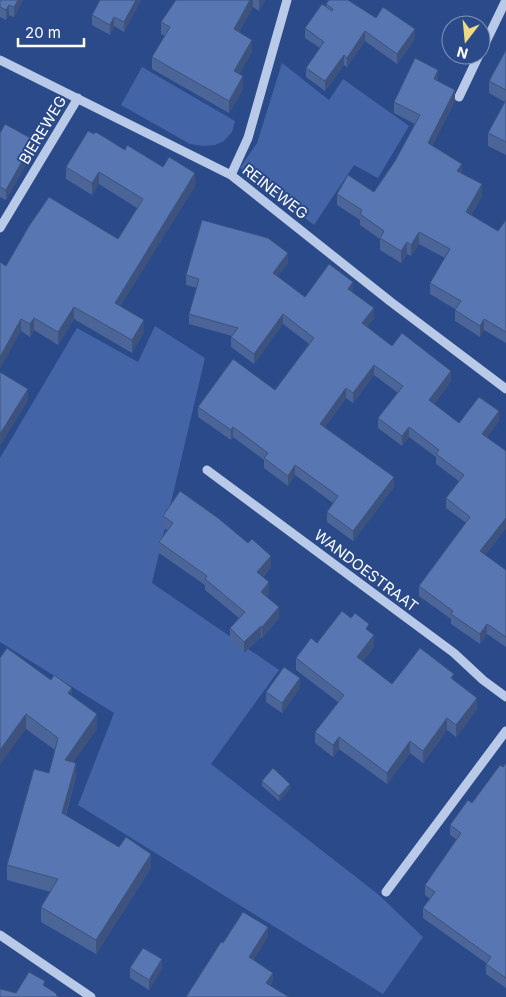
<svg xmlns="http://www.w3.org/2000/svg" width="506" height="997" viewBox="0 0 506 997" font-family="Inter,sans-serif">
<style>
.green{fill:#4365a7}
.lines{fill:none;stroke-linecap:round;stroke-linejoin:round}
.minor{stroke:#b9c9e8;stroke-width:9}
.wall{fill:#4b6599}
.shaded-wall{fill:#3d537d}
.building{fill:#5776b2;stroke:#3d537d}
.labels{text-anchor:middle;stroke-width:4;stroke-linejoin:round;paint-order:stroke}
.street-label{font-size:15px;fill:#fff;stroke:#2b4a89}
</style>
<rect width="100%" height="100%" fill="#2b4a89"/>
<path class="green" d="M282,63L329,100L343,79L409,126L378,178L354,165L314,225L240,168L257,143Z
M142,67L235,121L232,132L224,141L215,145L204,146L190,144L121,105Z
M155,326L205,358L152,583L279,670L211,764L379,895L423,937L383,994L78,805L114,713L0,642V458L77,328L138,362Z"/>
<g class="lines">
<path class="minor" d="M481,52L506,0
M0,60L231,175L391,302L506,389
M459,97L479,55
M231,175L248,138L287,0
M0,228L78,98
M207,470L454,653L483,680L506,697
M386,892L506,731
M0,935L91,997"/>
</g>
<path class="wall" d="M0,0H23L14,17L9,15L6,20L0,17Z
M100,0H141L124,32L114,26L110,35L92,25V15Z
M176,0H265L259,11L253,7L239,32L252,52L239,74L243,89L229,113L152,69V57L165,36L161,34V22Z
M326,4L376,18L415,39L397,64L365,41L347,67L344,65L325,91L306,77V68L320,48L305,38V28L326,7Z
M506,50V155L488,146V133L505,102L489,93V81Z
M438,81L455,101L432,146L462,174L482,196L471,215L498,231L506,220V343L484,330L480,337L455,321V309L430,294V283L445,258L419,244L411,256L407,254L401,263L380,250V239L360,225V220L337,205V194L374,192L395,161L415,124L394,113V102Z
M0,133L34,150L6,200L0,197Z
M125,150L163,167L195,186L120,306L144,332L132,353L74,319L58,345L34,330L30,337L21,331L6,266L118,239L137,208L99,184L92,195L66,179V167Z
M288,263L277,276L305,297L353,292H352L374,318L367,327L392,346L451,381L434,404L459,423L499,421L487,437L506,451V528L485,555L506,570V647L487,634L480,644L451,624V619L419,596V586L466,523L446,508V498L459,481L436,464V457L409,437L402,446L378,428V418L398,393L374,375L353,403L346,398L325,427L394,487L353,541L327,522V512L333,503L295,475L288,486L264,468V460L233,437L231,440L198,417V407L275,390L309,344L283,324L254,364L231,347V337L232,336L189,324V314L197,288L186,285V275Z
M163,516L271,567L263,577L269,593L267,596L279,618L262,638L261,637L244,653L230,639V628L239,618L205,590V585L159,553V542L167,530L163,527Z
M369,631L374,647L362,662L392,684L454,680L477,709L456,737L447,730L423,763L410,753L387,784L339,749L333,757L315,743V732L338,702L296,670V658L317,643Z
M0,658L72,696L97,729L73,762L76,777L66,815L151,868L96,954L41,922V907L51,892L7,880V865L49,773L55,750L26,729Z
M300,688L282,713L266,702V692Z
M506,763V988L486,974V963L423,918V908L430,899L425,895V885L457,840L450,835V825L472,803Z
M262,781L290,789L279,801L262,786Z
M130,968L162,969L149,990L130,978Z"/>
<path class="shaded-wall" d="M18,0H23L14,17V7Z
M136,0H141L124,32V22Z
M250,0H253V7L234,41V29Z
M259,0H265L259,11Z
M9,5V15L6,20V10Z
M114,17V26L110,35V25Z
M415,29V39L397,64V54Z
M365,31V41L347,67V58Z
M252,40V52L234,83V71Z
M344,55V65L325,91V81Z
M438,70V81L434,79Z
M243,76V89L229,113V101Z
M455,90V101L428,155V143Z
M34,140V150L6,200V190Z
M462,164V176L457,171Z
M99,172V184L92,195V183Z
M195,173V186L115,315V303Z
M482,184V196L466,223V212Z
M419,232V244L411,256V245Z
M407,242V254L401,263V251Z
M288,253V263L273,283V273Z
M353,282V292L348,299V289Z
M74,307V319L58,345V332Z
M374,308V318L362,334V323Z
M283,314V324L254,364V354Z
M34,318V330L30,337V324Z
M21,319V331L0,369V357Z
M484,319V330L480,337V326Z
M144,320V332L132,353V340Z
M374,365V375L353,403V393Z
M451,371V381L429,410V400Z
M346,388V398L320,434V424Z
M28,389V401L0,446V434Z
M499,411V421L482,444V434Z
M233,427V437L231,440V430Z
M409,427V437L402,446V436Z
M295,465V475L288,486V476Z
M394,477V487L353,541V531Z
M506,518V528L480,561V551Z
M271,556V567L257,583V572Z
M269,582V593L261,603V592Z
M279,607V618L262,638V627Z
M487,624V634L480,644V634Z
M261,626V637L244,653V642Z
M374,635V647L357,669V657Z
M300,678V688L282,713V703Z
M72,688V702L68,693Z
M477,698V709L456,737V725Z
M26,714V729L0,765V750Z
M97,714V729L65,774V760Z
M447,718V730L423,763V751Z
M339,737V749L333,757V745Z
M410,741V753L387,784V773Z
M76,763V777L62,827V813Z
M290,784V789L279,801V796Z
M151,854V868L96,954V940Z
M268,927V937L249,967V957Z
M162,959V969L149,990V980Z
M273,973V982L266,993V983Z"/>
<path class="building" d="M0,0H18L14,7L9,5L6,10L0,7Z
M100,0H136L124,22L114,17L110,25L92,15Z
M176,0H250L234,29L252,40L234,71L243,76L229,101L152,57L170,27L161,22Z
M329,0H348L376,18L383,7L415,29L397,54L365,31L347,58L344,55L325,81L306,68L324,42L305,28L322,4L332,11L333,9L326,4Z
M506,50V90L489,81Z
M415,58L438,70L434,79L455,90L428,143L462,164L457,171L482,184L466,212L498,231L506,220V332L484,319L480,326L455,310L461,301L430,283L450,249L419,232L411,245L407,242L401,251L380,238L384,231L360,214L362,210L337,194L348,175L374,192L395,161L420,115L394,102Z
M506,100V142L488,133Z
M5,124L34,140L6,190L0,187V133Z
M88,131L94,134L96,132L125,150L127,145L163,167L169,157L195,173L115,303L144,320L132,340L74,307L58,332L34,318L30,324L21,319L0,357V262L6,266L29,226L49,197L118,239L143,199L99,172L92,183L66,167Z
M202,220L268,238L288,253L273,273L305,297L329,264L353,282L348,289L374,308L362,323L392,346L402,333L451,371L429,400L459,423L479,397L499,411L482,434L506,451V518L480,551L506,570V637L487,624L480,634L451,614L453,611L419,586L470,517L446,498L464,475L436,454L439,450L409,427L402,436L378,418L403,386L374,365L353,393L346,388L320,424L394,477L353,531L327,512L338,496L295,465L288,476L264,458L268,453L233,427L231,430L198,407L233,359L275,390L314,338L283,314L254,354L231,337L238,328L189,314L199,279L186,275Z
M0,372L28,389L0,434Z
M180,491L218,518L248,543L252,539L271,556L257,572L269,582L261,592L279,607L262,627L261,626L244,642L230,628L245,612L205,579L207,576L159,542L173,523L163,516Z
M342,611L351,618L355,613L369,624L366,629L374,635L357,657L392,684L420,648L454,674L451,678L477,698L456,725L447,718L423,751L410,741L387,773L339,737L333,745L315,732L344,695L296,658L311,638L317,643Z
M7,648L51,680L54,675L72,688L68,693L97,714L65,760L76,763L62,813L119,847L126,837L151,854L96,940L41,907L58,879L7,865L34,769L49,773L58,738L26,714L0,750V658Z
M284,667L300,678L282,703L266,692Z
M506,763V978L486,964L491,957L423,908L435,892L425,885L461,833L450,825L468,800L472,803L500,765L503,767Z
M273,768L290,784L279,796L262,781Z
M243,912L268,927L249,957L273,973L266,983L289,997H186L221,942L223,943Z
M143,948L162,959L149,980L130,968Z
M29,972L45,981L43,985L57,994L56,995L59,997H0V989L16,993Z"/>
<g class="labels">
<g class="street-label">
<text transform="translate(43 130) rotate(-59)" y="5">BIEREWEG</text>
<text transform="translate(275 192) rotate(38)" y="5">REINEWEG</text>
<text transform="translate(366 571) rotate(37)" y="5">WANDOESTRAAT</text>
</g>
</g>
<g transform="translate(466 40) rotate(196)"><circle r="24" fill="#2b4a89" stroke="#8092b8"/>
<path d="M0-4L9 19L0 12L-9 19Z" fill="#eeda81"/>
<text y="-8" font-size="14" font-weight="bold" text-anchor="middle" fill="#ffffff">N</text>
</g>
<path d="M18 38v8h66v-8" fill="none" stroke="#ffffff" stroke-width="2.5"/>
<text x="25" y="38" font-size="15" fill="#ffffff" stroke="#2b4a89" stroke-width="4" paint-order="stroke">20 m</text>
</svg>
